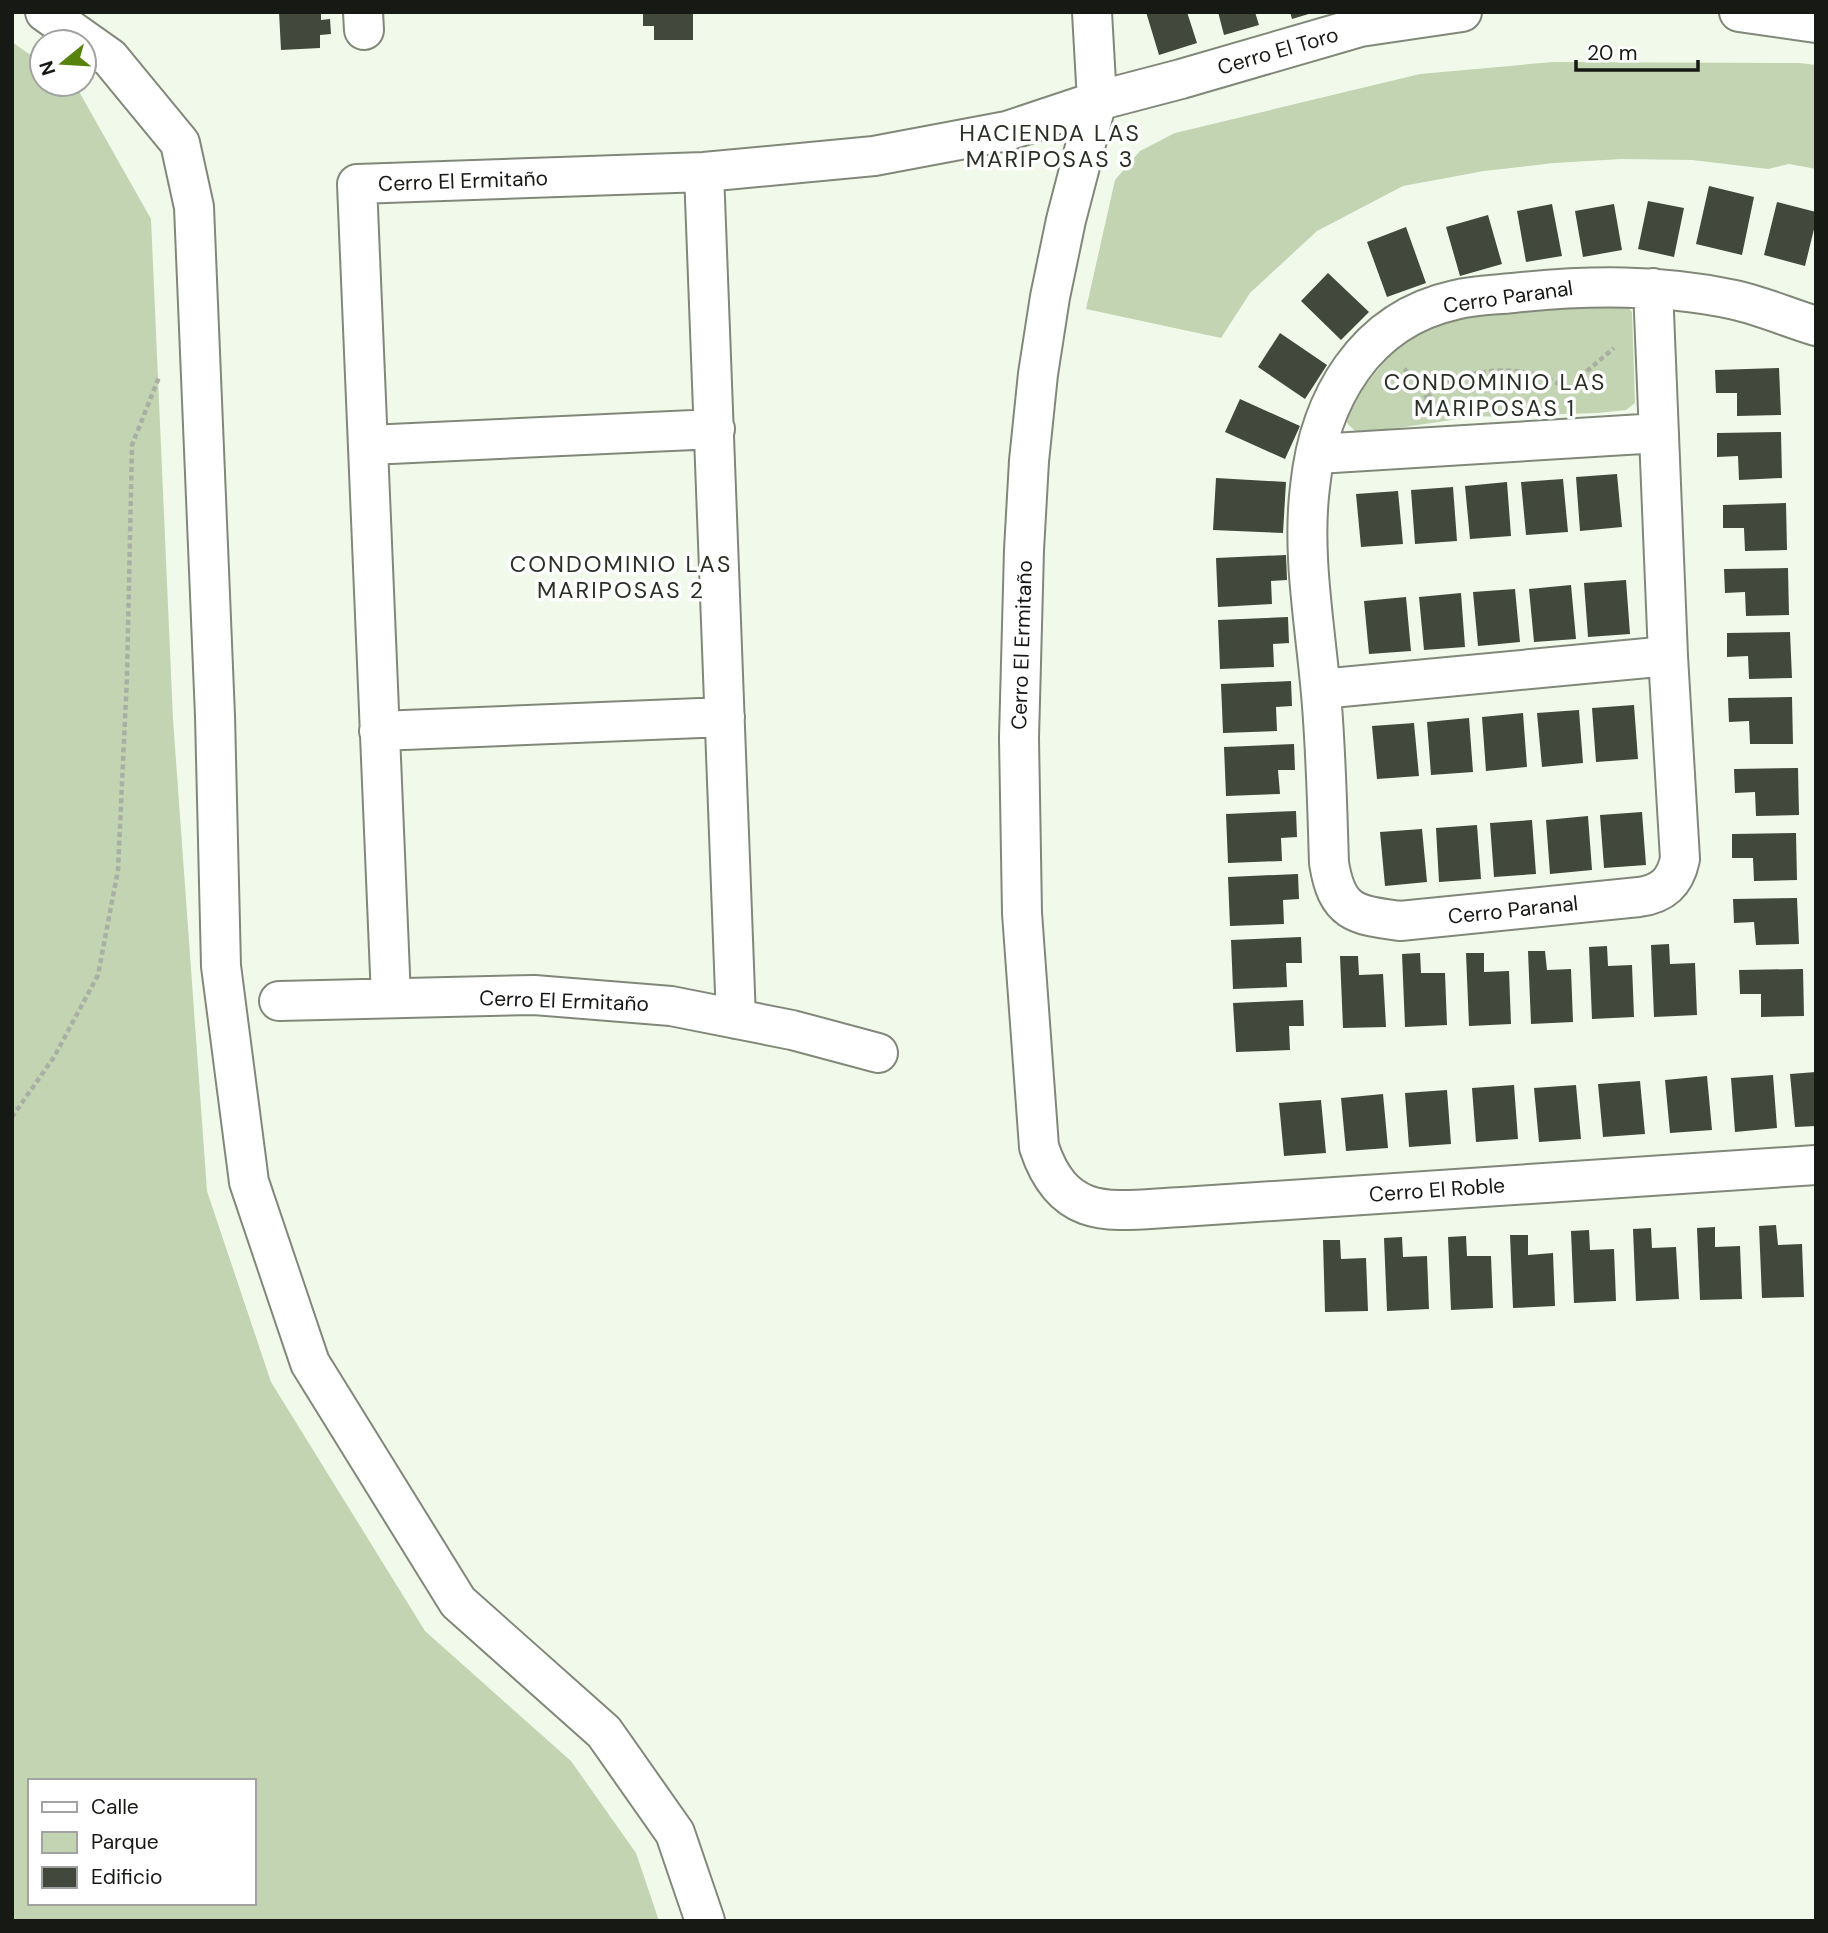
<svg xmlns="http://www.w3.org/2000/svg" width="1828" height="1933" viewBox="0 0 1828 1933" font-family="'DM Sans',sans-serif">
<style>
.green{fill:#c2d4b2;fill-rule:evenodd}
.building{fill:#42483b}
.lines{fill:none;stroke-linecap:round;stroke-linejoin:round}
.street-casing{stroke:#81887a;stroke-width:42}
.path{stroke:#a9b0a3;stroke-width:4.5;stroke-dasharray:5 3.5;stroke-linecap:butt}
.street{stroke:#fff;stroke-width:38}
.labels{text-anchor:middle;stroke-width:7;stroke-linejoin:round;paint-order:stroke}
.street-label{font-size:21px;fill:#161914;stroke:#fff}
.neighbourhood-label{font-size:23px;letter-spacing:2px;fill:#2a3025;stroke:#fff}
</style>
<rect width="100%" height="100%" fill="#f1faea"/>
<path class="green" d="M12,42L42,63V84H72L77,88L151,219L173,719L207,1191L271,1382L425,1631L571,1761L636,1853L659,1921H12ZM30,1781H254V1903H30Z
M1553,62L1800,63L1816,65V169L1789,164L1768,169L1692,160L1621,159L1554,163L1484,171L1403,186L1317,231L1250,293L1221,338L1086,309L1115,180L1140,151L1175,133L1420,74Z
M1625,304L1632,312L1635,403L1626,410L1598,413L1472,417L1371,432H1356L1347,423C1348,404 1360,391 1372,377C1379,369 1385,360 1393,352C1447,301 1555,307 1625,304Z"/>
<path class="building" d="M279,12H321V20L330,19L331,34L320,35V48L281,50Z
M643,12H693V40H654V26H643Z
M1146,12H1187L1197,43L1159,55Z
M1218,12H1255L1259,25L1224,35Z
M1290,12H1312V13L1292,19Z
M1709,186L1754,197L1742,255L1696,244Z
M1648,201L1684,208L1674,257L1638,249Z
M1777,202L1816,212V221L1805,266L1764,255Z
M1552,204L1562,256L1526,262L1517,211Z
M1614,204L1622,250L1583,257L1575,211Z
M1488,215L1502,264L1460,276L1446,227Z
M1406,227L1426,283L1387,297L1367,242Z
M1328,273L1369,312L1341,340L1301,301Z
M1280,333L1327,365L1305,399L1258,367Z
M1779,368L1781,415L1737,416V393H1716L1715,370Z
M1240,399L1300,426L1285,459L1225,432Z
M1781,432L1782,478L1739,480L1738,456L1717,457V433Z
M1617,474L1622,527L1580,531L1576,477Z
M1216,478L1286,482L1283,533L1213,530Z
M1563,479L1568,532L1526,535L1521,482Z
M1507,482L1511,536L1470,539L1465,486Z
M1453,487L1457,541L1415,544L1411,490Z
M1398,491L1403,544L1361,547L1356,494Z
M1786,503L1787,550L1745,551L1744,528H1723V505Z
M1286,555L1287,580L1271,581L1272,604L1218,607L1216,558Z
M1788,568L1789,615L1746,616L1745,592L1725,593L1724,569Z
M1626,580L1630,634L1588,637L1584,583Z
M1571,585L1576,639L1534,642L1529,589Z
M1515,589L1520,642L1478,646L1473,592Z
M1461,593L1465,647L1424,650L1419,597Z
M1406,597L1411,651L1369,654L1364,601Z
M1288,617L1289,643L1273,644L1274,667L1220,669L1218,620Z
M1790,632L1792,678L1749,679L1748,656L1727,657V633Z
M1291,681L1292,706L1276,707L1277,731L1223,733L1221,684Z
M1792,697L1793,744H1750L1749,721L1729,722L1728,698Z
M1634,705L1638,759L1596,762L1592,708Z
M1579,710L1583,763L1542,767L1537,713Z
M1523,713L1527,767L1486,771L1482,717Z
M1469,718L1473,772L1431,775L1427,722Z
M1414,723L1419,776L1377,779L1372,726Z
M1294,744L1295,770H1278L1280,794L1226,796L1224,747Z
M1798,768L1799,815L1756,816L1755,792L1735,793L1734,769Z
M1296,811L1297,837L1281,838L1282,861L1228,863L1226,814Z
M1642,812L1646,865L1604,868L1600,815Z
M1588,816L1592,870L1550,874L1546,820Z
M1532,820L1536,874L1494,877L1490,823Z
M1477,825L1481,879L1439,882L1436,828Z
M1422,829L1427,882L1385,886L1380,832Z
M1796,833L1797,880L1754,881L1753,858H1732V834Z
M1298,874L1299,899L1283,900L1284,924L1230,926L1228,877Z
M1797,898L1799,944L1756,945L1754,922L1734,923L1733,899Z
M1301,937L1302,963H1286L1287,987L1233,989L1231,940Z
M1669,944L1670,964L1695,963L1697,1015L1654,1017L1651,945Z
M1607,946L1608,966L1632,965L1634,1017L1592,1019L1589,947Z
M1528,951H1545L1547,970L1571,969L1573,1022L1531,1024Z
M1420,953L1421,973H1445L1447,1025L1405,1027L1402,954Z
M1466,953H1484V972L1509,971L1511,1024L1469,1026Z
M1340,956H1358L1359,975L1383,974L1386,1027L1343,1028Z
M1803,969L1804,1016L1761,1017V994H1740L1739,970Z
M1303,1000L1304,1026H1289L1290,1050L1236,1052L1233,1003Z
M1816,1072V1126L1795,1127L1790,1074Z
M1773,1075L1777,1128L1735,1132L1731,1078Z
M1707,1076L1712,1130L1670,1133L1665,1080Z
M1640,1081L1645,1134L1603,1137L1598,1084Z
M1514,1085L1518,1139L1476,1142L1472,1088Z
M1576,1085L1581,1139L1539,1142L1534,1088Z
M1447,1090L1451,1144L1409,1147L1405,1093Z
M1383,1094L1388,1148L1346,1151L1341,1098Z
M1321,1100L1326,1153L1284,1156L1279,1103Z
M1776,1225L1778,1245L1802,1244L1804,1297L1762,1298L1759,1226Z
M1715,1227V1247L1740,1246L1742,1299L1700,1300L1697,1228Z
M1651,1228L1652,1248L1676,1247L1679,1299L1636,1301L1633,1229Z
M1589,1230L1590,1250L1614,1249L1616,1301L1574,1303L1571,1231Z
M1510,1235H1528V1255L1553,1253L1555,1306L1513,1308Z
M1466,1236L1467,1256H1491L1493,1308L1451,1310L1448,1237Z
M1402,1237L1403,1257L1427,1256L1429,1309L1387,1311L1384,1238Z
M1323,1240H1340L1341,1259L1366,1258L1368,1311L1325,1312Z"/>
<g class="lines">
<g class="street-casing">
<path id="street" d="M45,12L110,58L180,143L194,207L215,716L221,966L249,1182L310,1363L458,1602L604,1732L675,1833L705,1921
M363,12L364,30
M1092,12L1097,101L1066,220L1050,297L1038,374L1029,461L1024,550L1019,738L1022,913L1039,1147C1065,1225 1115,1210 1182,1207L1816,1165
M1739,12L1816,23
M704,172L736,1019
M1653,288L1668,656L1680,859C1675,883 1662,894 1639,897L1400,921C1355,915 1337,913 1329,863C1327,803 1326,742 1320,683C1314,619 1302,551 1310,487C1319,400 1364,320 1455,300C1474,295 1494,295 1513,293C1588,285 1662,284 1735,300C1762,306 1789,318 1816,326
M369,445L715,429
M1317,454L1659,433
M1321,689L1668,656
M379,731L725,717
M391,998L357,184L704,172L874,156L1007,131L1097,101L1181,79L1360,27L1462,12
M279,1001L534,995L671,1006L792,1030L878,1053"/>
</g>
<path class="path" d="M1404,369C1418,379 1425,392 1430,408
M1572,392L1587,371L1614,348
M1427,397C1470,364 1527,361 1572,392
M12,1117L54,1057L98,975L118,870L127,676L132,445L159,377"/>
<use href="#street" class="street"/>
</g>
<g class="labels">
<g class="street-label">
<text transform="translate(1278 51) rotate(-16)" y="7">Cerro El Toro</text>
<text transform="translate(463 181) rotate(-2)" y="7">Cerro El Ermitaño</text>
<text transform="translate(1508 297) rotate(-8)" y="7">Cerro Paranal</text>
<text transform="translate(1022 645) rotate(-88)" y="7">Cerro El Ermitaño</text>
<text transform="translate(1513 910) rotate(-6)" y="7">Cerro Paranal</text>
<text transform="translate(564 1001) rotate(2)" y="7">Cerro El Ermitaño</text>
<text transform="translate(1437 1190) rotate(-4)" y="7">Cerro El Roble</text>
</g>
<g class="neighbourhood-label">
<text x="1050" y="141">HACIENDA LAS<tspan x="1050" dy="26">MARIPOSAS 3</tspan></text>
<text x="1495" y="390">CONDOMINIO LAS<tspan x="1495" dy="26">MARIPOSAS 1</tspan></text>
<text x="621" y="572">CONDOMINIO LAS<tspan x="621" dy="26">MARIPOSAS 2</tspan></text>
</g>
</g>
<rect width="1828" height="1933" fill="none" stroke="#161914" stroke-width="28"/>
<rect x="28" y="1779" width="228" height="126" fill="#ffffff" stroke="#a2a3a1" stroke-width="2"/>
<rect x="42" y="1802" width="35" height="10" fill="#ffffff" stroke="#a2a3a1" stroke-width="2"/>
<text x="91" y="1814" font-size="21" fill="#161914">Calle</text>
<rect x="42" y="1832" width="35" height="21" fill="#c2d4b2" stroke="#a2a3a1" stroke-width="2"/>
<text x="91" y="1849" font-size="21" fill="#161914">Parque</text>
<rect x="42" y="1867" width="35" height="21" fill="#42483b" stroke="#a2a3a1" stroke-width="2"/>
<text x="91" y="1884" font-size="21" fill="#161914">Edificio</text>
<g transform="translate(63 63) rotate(252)"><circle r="33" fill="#ffffff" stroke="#a2a3a1" stroke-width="2"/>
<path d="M0-5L12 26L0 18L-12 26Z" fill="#57820c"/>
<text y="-10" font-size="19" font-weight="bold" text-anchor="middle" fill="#161914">N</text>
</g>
<path d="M1576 60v10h122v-10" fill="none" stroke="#161914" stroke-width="3.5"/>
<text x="1587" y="60" font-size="21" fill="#161914" stroke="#ffffff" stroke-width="5" paint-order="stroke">20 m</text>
</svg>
